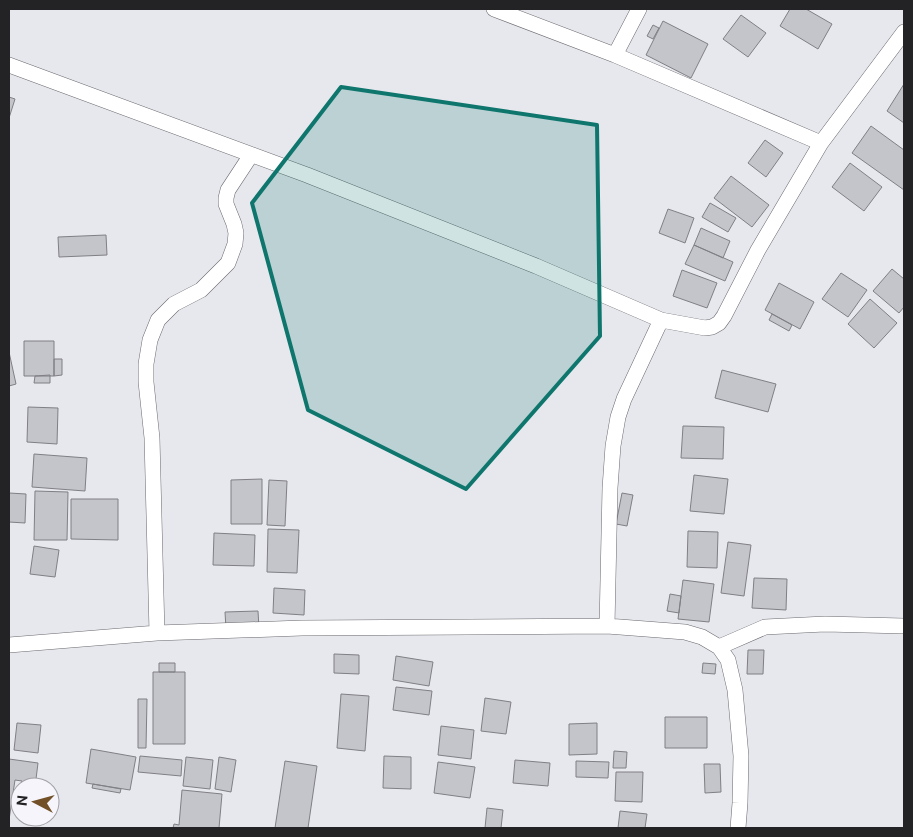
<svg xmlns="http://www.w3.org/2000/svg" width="913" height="837" viewBox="0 0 913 837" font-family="'Public Sans',sans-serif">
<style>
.building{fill:#c4c5ca;stroke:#7f7f84}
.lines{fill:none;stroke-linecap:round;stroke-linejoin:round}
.street-casing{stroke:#6a6a6f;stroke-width:16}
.street{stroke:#fff;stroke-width:15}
.marked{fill:#0f766e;fill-opacity:0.2;stroke:#0f766e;stroke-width:4;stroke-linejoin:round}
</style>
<rect width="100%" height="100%" fill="#e7e8ee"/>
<path class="building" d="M790,9H806L832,24L818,49L780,26Z
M741,15L766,33L748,57L723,39Z
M663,21L708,44L691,78L646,55Z
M653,25L659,28L653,39L647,36Z
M904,84V123L887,111Z
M9,97L15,99L9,118Z
M871,126L904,150V190L852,153Z
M765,140L783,153L766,177L748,163Z
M850,163L882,187L864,211L832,187Z
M731,176L769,205L752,227L714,198Z
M710,203L736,218L728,232L702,217Z
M668,209L694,218L685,243L659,233Z
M701,228L730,241L723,258L694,245Z
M106,235L107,255L59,257L58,237Z
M694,245L733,262L725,281L685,264Z
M892,269L904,279V307L899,313L873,291Z
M682,270L717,283L707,308L673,296Z
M841,273L867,290L848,317L822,299Z
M779,283L814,302L800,329L765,310Z
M870,299L897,323L874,348L848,324Z
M772,314L792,325L789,331L769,320Z
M24,341H54V376H24Z
M9,352L16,384L9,386Z
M54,359H62V375L54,376Z
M722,370L776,384L768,412L715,398Z
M50,375V383H34L35,376Z
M28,407L58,408L57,444L27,442Z
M683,426L724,427L723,459L681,458Z
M34,454L87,458L85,491L32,487Z
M694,475L728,479L724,514L690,511Z
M262,479V524H231V480Z
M269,480L287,481L285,526L267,525Z
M35,491L68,492L67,540H34Z
M9,493L26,494L25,523L9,522Z
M622,493L633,495L627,526L616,524Z
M71,499H118V540L71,539Z
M268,529L299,530L297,573L267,572Z
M688,531L718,532L717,568L687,567Z
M214,533L255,535L254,566L213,565Z
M728,542L751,545L744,596L721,593Z
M34,546L59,550L55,577L30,574Z
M754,578L787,579L786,610L752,608Z
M683,580L714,584L709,622L678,619Z
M274,588L305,590L304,615L273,613Z
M670,594L681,596L679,613L667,611Z
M258,611L259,628L226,629L225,612Z
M748,650H764L763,674H747Z
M334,654L359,655V674L334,673Z
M396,656L433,662L429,686L393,680Z
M159,663H175V672H159Z
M703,663L716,664L715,674L702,673Z
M153,672H185V744H153Z
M396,687L432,691L429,715L393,710Z
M341,694L369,696L365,751L337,748Z
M485,698L511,702L506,734L481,731Z
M138,699H147L146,748H138Z
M665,717H707V748H665Z
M17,723L41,725L38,753L14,750Z
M597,723V754L569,755V724Z
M441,726L474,730L471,759L438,755Z
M91,749L136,757L130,790L86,783Z
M614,751L627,752L626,768H613Z
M140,756L182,760L181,776L138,772Z
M384,756L411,757V789L383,788Z
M186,757L213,760L210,789L183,786Z
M219,757L236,760L231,792L215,789Z
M9,759L38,763L35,787H21L22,781L15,780L9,820Z
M515,760L550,763L548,786L513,783Z
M285,761L317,766L308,828H275Z
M576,761L609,762L608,778L576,777Z
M438,762L475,767L470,798L434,793Z
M704,764H720L721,792L705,793Z
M616,772H643L642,802L615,801Z
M93,784L121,789L120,793L92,788Z
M182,790L222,794L219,828H173L174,824L179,825Z
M487,808L503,810L501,828H485Z
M620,811L647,814L645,828H618Z"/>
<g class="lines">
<g class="street-casing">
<path id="street" d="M494,9L615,55L821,143
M615,55L639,9
M9,65L307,175L536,266L661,320L705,328L712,327L719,323L724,316L758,250L821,143L904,32
M607,626L610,488L613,446L618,417L624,399L661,320
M157,633L152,438L146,382V364L150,340L158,320L174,304L201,290L228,263L235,244L236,233L234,224L226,204V198L228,190L251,155
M9,645L157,633L302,628L607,626L685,632L702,637L719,647L728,660L735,690L741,756L740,803L738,828
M719,647L765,627L825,624L904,626"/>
</g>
<use href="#street" class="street"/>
</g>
<path class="marked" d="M341,87L597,125L600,336L466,489L308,410L252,203Z"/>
<rect width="913" height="837" fill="none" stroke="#232325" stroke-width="20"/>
<g transform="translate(35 802) rotate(276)"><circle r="24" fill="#f5f5fb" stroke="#a1a1a5"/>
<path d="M0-4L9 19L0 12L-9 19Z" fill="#725128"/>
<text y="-8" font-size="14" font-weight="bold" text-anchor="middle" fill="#232325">N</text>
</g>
</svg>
